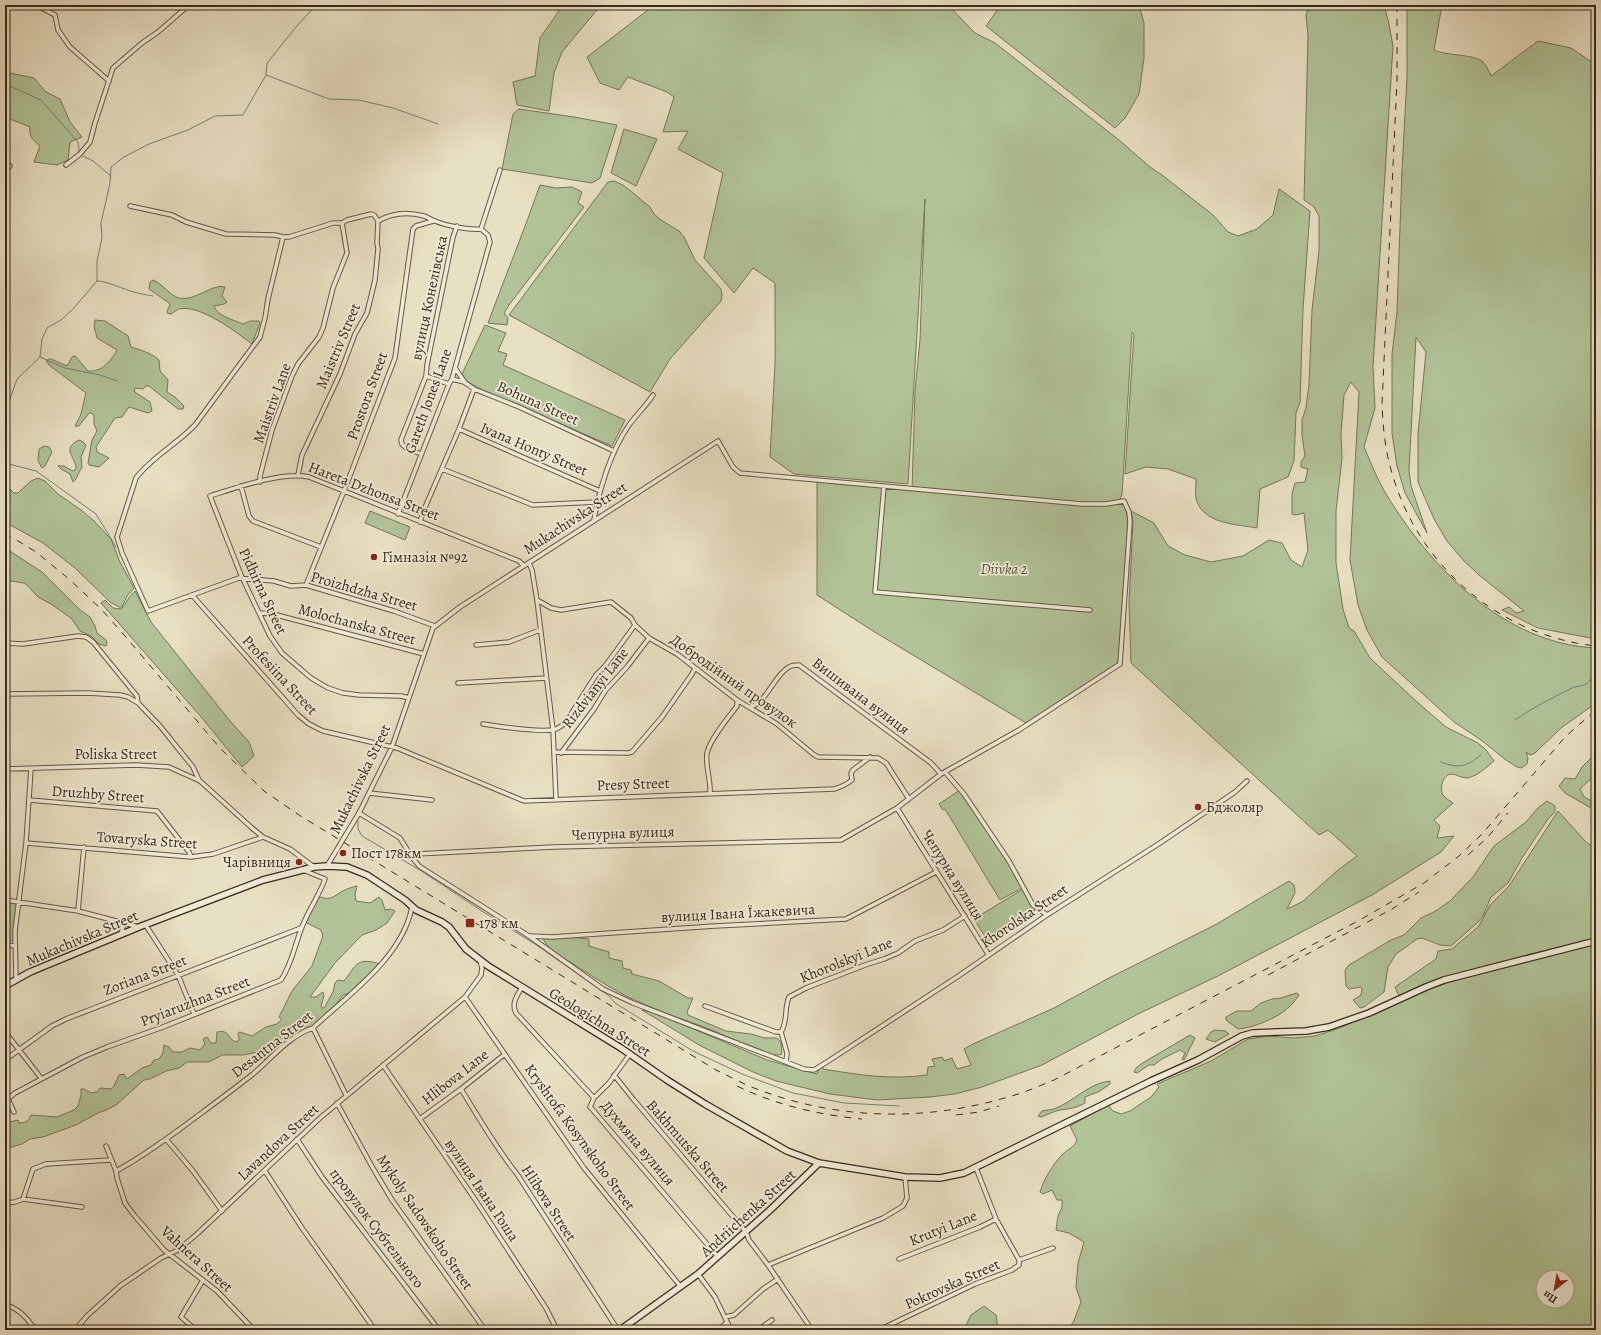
<svg xmlns="http://www.w3.org/2000/svg" width="1601" height="1335" viewBox="0 0 1601 1335" font-family="Alegreya,serif">
<style>
.green{fill:#b1c397;stroke:#757659;fill-rule:evenodd}
.lines{fill:none;stroke-linecap:round;stroke-linejoin:round}
.stream{stroke:#72827a;stroke-width:1}
.street-casing{stroke:#655845;stroke-width:5.5}
.secondary-casing{stroke:#392a1b;stroke-width:8}
.street{stroke:#f0ebd7;stroke-width:3.5}
.secondary{stroke:#f0ebd7;stroke-width:5.5}
.rail{stroke:#392a1b;stroke-width:1;stroke-dasharray:7 7;stroke-linecap:butt}
.poi-dot{fill:#8f2418;stroke:#f0ebd7;stroke-width:1.5}
.labels{text-anchor:middle;stroke-width:3.5;stroke-linejoin:round;paint-order:stroke}
.street-label{font-size:15px;fill:#392a1b;stroke:#f0ebd7}
.poi-label{font-size:15px;fill:#392a1b;stroke:#f0ebd7;text-anchor:start}
.park-label{font-size:15px;font-style:italic;fill:#57503a;stroke:#f0ebd7}
</style>
<rect width="100%" height="100%" fill="#e8e0c2"/>
<filter id="stains"><feTurbulence type="fractalNoise" baseFrequency=".005" numOctaves="4"/><feColorMatrix values="0 0 0 0 .2 0 0 0 0 .09 0 0 0 0 .02 0 0 0 .5 -.17"/></filter>
<radialGradient id="worn" r=".72"><stop offset=".6" stop-color="#630" stop-opacity="0"/><stop offset="1" stop-color="#630" stop-opacity=".3"/></radialGradient>
<path class="green" d="M563,5H601L562,52L554,73L549,111L517,105L513,82L535,76L540,38Z
M649,5H948L975,33L995,43L1119,140L1150,167L1162,175L1213,215L1228,232L1238,236L1257,229L1273,215L1279,189L1310,211L1303,309L1300,402L1296,413L1294,461L1288,477L1260,489L1257,528C1235,524 1202,524 1196,498C1195,492 1196,485 1196,479L1168,469L1146,467L1125,474L1134,334L1132,332L1123,478L1122,495L1120,499L1126,509L1128,522L1119,660L1114,667L1026,723L873,631L817,595V481L912,490L915,391L920,340L925,199L908,484L794,474L770,457L775,364V283L753,268L734,293L704,258L723,173L678,149L688,131L663,132L674,97L667,92L628,77L619,90L600,83L587,57L648,10Z
M1001,5H1139L1144,23V58L1139,94L1125,118L1115,128L986,26Z
M1309,5H1384L1389,24L1393,46L1373,367L1375,408L1364,447C1371,463 1377,479 1386,494C1431,568 1504,644 1596,648V703L1561,728L1535,753L1530,755L1526,752L1528,758L1527,764L1521,768L1517,767L1506,760L1481,740L1454,722L1382,657L1367,630L1358,605L1350,560L1359,392L1351,382L1344,395L1341,434L1342,458L1336,511V563L1343,609L1349,628L1354,631L1370,658L1417,702L1446,727L1478,743L1486,750L1494,761C1487,767 1476,777 1467,778C1461,778 1456,774 1451,774C1443,775 1439,788 1443,795C1445,798 1450,801 1453,803L1434,820L1440,826L1437,838L1454,836L1441,852L1372,895L1218,976L1140,1013L1042,1065L982,1087L955,1094L930,1097L877,1100L830,1094L776,1081L753,1072L699,1045L642,1010L656,1013L767,1060L817,1074L819,1068L823,1066V1069C860,1075 890,1080 927,1075L928,1067L935,1066L932,1059L942,1057L944,1061L952,1058L957,1069L971,1065L964,1049L973,1044L1054,1008L1109,978L1215,925L1289,881L1294,885L1295,893L1287,909L1302,902L1338,870L1357,856L1328,830L1319,835L1131,663L1129,602L1133,521L1131,511L1154,523L1168,546L1185,555L1211,562L1243,556L1269,540L1282,543L1291,560L1302,567L1308,550L1304,513L1296,515L1292,514V494L1295,483L1305,482L1308,469L1301,467V462L1305,456L1302,435V420L1306,408L1309,384L1312,310L1319,251V216L1314,207L1304,200L1308,36L1306,15Z
M1407,5H1442L1434,50C1447,56 1475,54 1483,62C1487,66 1489,72 1491,76L1538,41L1571,48L1596,65V639L1538,628L1502,610L1509,607L1516,613L1524,611L1479,575L1463,560L1447,541L1434,519L1418,482V434L1426,352L1416,337L1409,470L1411,486L1427,533L1405,493L1397,466L1392,433V354L1397,312L1402,171L1407,77Z
M5,72L34,78L46,92L60,99L70,122L82,137L70,142L68,160L57,165L34,162L40,146C32,139 29,137 30,127L5,117Z
M519,109L574,117L617,125L600,178L592,183L502,169L513,114Z
M624,129L657,139L636,186L611,173Z
M614,181L623,185L633,193L650,207L654,214L661,220L679,231L684,237L695,260L721,289L722,295L721,301L670,359L650,392L509,315L608,182Z
M540,185L556,188L572,187L582,192L578,203L584,207L509,305L504,313L508,318L507,325L488,323C505,277 524,231 540,185Z
M153,280C163,284 169,295 179,298C195,302 212,283 225,287L222,296L227,302L224,304L214,306C217,316 234,320 243,324L250,321H259L260,323L252,344C236,332 200,304 179,309C177,310 174,312 171,314L167,313V311L170,305L169,303L149,289L150,282Z
M95,320L105,321L128,336L131,347C141,350 151,353 159,360L160,371L168,380L167,392L175,397L184,406L183,409H178L149,386H146L143,389L135,388L134,391L136,393L150,402L152,411L148,413L129,407L122,417L115,418L96,447L97,452L109,458L99,467L89,465L88,463L92,440L97,431L94,424V415L91,413H89L79,426H75L81,414L86,393L49,365L46,361L49,359H51L67,366L72,357L75,356L88,371C102,372 110,362 117,350L97,338L94,326Z
M485,325L506,333L498,351L507,354L503,365L625,420L612,446L482,390L466,381L462,374Z
M79,440L83,442L86,445L81,457L82,468C78,472 78,478 73,482L70,474L61,469L58,466H64L73,471L76,469C77,458 60,449 79,440Z
M44,446L49,447L52,452L45,466L42,468L38,461L39,449Z
M38,478L45,481L58,494L81,510L94,521L111,539L120,562L134,588L127,596L122,607H119L110,602L75,568L43,543L5,522V484L14,493H18L31,481Z
M370,511L410,527L405,540L365,523Z
M5,548L42,572L79,609L90,617L95,626L97,633L106,640L107,643L106,646L99,644L91,636L80,631L71,618L51,604L38,597L27,585L24,583L5,580Z
M135,591L151,622L230,721L249,742L254,756L242,767L202,718L101,603L105,600L113,608L121,609C127,603 128,597 135,591Z
M1596,753V774L1580,789L1584,797L1596,803V811L1565,793L1559,786L1565,778L1575,779L1582,767Z
M960,790L1008,862L1022,888L1000,900L945,809L943,810L939,804Z
M1547,801L1555,806V812L1548,819L1522,858L1508,883L1491,897L1483,916L1478,922L1451,946L1440,945L1422,938L1417,939L1406,947L1396,954L1388,967L1384,992L1364,1007L1360,1008L1353,1000L1361,995L1362,989L1361,987L1349,989L1346,986L1345,970L1349,965L1391,940L1404,935L1421,918L1434,912L1450,901L1473,877L1494,846L1526,822L1538,808Z
M1558,811L1585,841L1596,850V938L1443,978L1399,996L1395,987L1436,959L1438,951L1452,949L1479,926L1490,905L1509,886Z
M357,886L355,894L356,901L370,903L379,897L382,900L385,910L391,909L395,911L387,923L376,930L362,935L335,963L310,997H316L323,992L324,996L321,1006L322,1008H324L333,992L335,983L338,980L344,981C357,964 357,957 380,964L349,993L343,995L334,1007L314,1026L306,1028L297,1035L265,1060L258,1052L243,1055H222L209,1062H187L179,1068L166,1071L150,1079L144,1080L116,1105L104,1111L100,1112L76,1125L43,1137L30,1139L22,1144L5,1149V1123L18,1120L19,1123C25,1123 29,1121 31,1115L57,1117L74,1110L78,1106L81,1096V1089H84L91,1093L97,1092L100,1088L111,1089L114,1086L119,1075L124,1074L127,1079L142,1068L151,1065L154,1060L159,1059L163,1053L164,1045L169,1047L173,1052H182L190,1048L200,1050L205,1044L203,1039L207,1037L211,1043H216L217,1032C230,1029 227,1039 236,1042L239,1040L238,1033L240,1032L252,1036L266,1027L277,1024L282,1019L279,1017L292,991L312,966L323,936L321,930L305,922L317,896C330,900 330,899 341,892C346,889 352,887 357,886Z
M1023,889L1035,910L988,941L974,919Z
M5,902L16,904L17,905L13,939L9,943H5Z
M571,937L589,939V946L609,952V958L622,961L623,968L631,970L632,974L659,981L688,998H693L687,1012L688,1015L726,1031L751,1034L765,1038H777L781,1042L782,1054C770,1060 728,1036 714,1031C692,1022 668,1015 646,1005C619,994 596,979 572,963C563,958 545,947 543,938Z
M1596,944V1330H1065L1073,1323L1081,1302L1076,1287L1078,1263L1084,1242L1069,1233L1056,1230L1058,1216L1062,1207V1200H1057L1052,1190L1043,1194L1040,1192C1044,1179 1052,1166 1061,1156C1066,1150 1075,1147 1077,1140L1070,1126L1108,1105L1113,1111L1121,1114L1130,1111L1151,1097L1159,1087L1157,1084L1211,1061L1248,1039L1268,1036L1294,1038L1315,1036L1337,1029L1424,991L1459,979ZM1543,1277H1567V1301H1543Z
M1297,993L1299,995C1296,999 1293,1004 1289,1007C1278,1018 1253,1028 1238,1029L1226,1020V1017L1237,1011H1251L1261,1003L1272,999L1281,998Z
M1215,1030L1225,1031L1229,1034L1215,1042L1206,1039L1211,1032Z
M1190,1035L1195,1038L1184,1060L1182,1059L1185,1053L1180,1050L1162,1059L1154,1065H1149L1137,1073L1134,1072L1136,1068L1141,1064Z
M1110,1081V1084L1100,1091L1085,1097V1103C1077,1108 1068,1109 1060,1110C1054,1111 1047,1115 1041,1117L1038,1116L1042,1111C1046,1110 1050,1110 1054,1109C1073,1102 1089,1083 1110,1081Z
M984,1306L996,1315L998,1329L1003,1330H968L966,1325L971,1315Z"/>
<g class="lines">
<path class="stream" d="M266,75L329,99L359,100L393,108L438,124
M5,84L41,100L78,142L79,151
M83,156L93,161L111,176
M97,281C104,280 125,290 134,292C140,294 147,295 153,296
M40,357L65,368L100,375L117,381
M5,413L17,379L40,357L42,339L47,328L61,320L73,309L97,281V261L102,238L101,223L110,183L111,167L124,157L149,144L188,130L215,116L243,115L266,75L267,63L296,27L316,5
M5,463L36,471L96,514L116,547
M1515,720C1532,708 1552,698 1572,688C1579,685 1587,687 1591,679
M1441,762C1460,769 1466,767 1481,755
M358,821V829L362,836L423,872L485,913L538,946L609,996L615,1003L693,1051L742,1074L793,1093L844,1103L899,1106"/>
<g class="street-casing">
<path id="street" d="M36,5L55,15L58,30L70,47L109,81
M66,165L80,154L90,142L95,123L113,68L142,43L158,32L189,5
M5,172L10,166
M130,206L172,215L186,222L226,234L275,235L283,237H289L333,223H342L347,220L371,214L374,215L378,221C392,213 409,212 424,216C428,217 431,220 435,221C447,226 468,230 481,229
M481,229L500,170
M283,237L268,299L265,318L260,337L195,425C177,444 152,457 136,478L117,537L122,553L148,611L239,578L274,581L291,586L306,585L394,611L435,626
M455,368L464,381
M426,376L449,384
M452,379L464,382L474,389L519,407L614,451
M459,429L600,491
M421,454L406,448L402,444L401,440L426,376L427,365L453,237L457,226
M442,469L533,505L597,502
M298,475L302,455L340,374L355,334L367,313L375,280L378,249L377,243L378,221
M260,482V476L272,430L292,376L298,364L319,337L323,328L333,288L347,253L342,223
M241,486L249,516L253,521L321,547
M884,486L875,592L1090,610
M398,514L449,384L452,379L490,242L488,235L481,229
M594,520C599,489 611,451 629,425C637,414 646,406 653,395
M420,522L423,512L459,429L474,389
M529,563L532,570L537,600L553,730L556,799
M306,585L344,491L395,358L413,229L416,226L433,221
M192,595L298,715L309,724L323,731L397,748L524,801L834,789C841,787 846,785 852,780L851,773L853,770L870,757
M537,600L551,608L561,610L611,602L631,618L635,625L649,638L677,654L737,700L777,724L813,754L818,757L878,758L886,763L909,799
M260,613L273,614L424,654
M5,643L23,644L78,636L86,637L93,642L137,696L138,703
M476,645L509,642L540,630
M458,683L546,678
M5,694L88,693L120,695L128,697L138,703L160,726L193,767L199,780
M409,698L401,696L359,695L343,693L328,688L311,678L282,653L270,636L241,575L210,496C235,488 283,471 309,477L519,561L524,566
M750,707C766,704 774,675 789,667C792,665 796,665 799,665L931,763L941,774
M483,724C503,727 533,732 552,730C558,729 562,726 566,722L596,675L605,666L635,625
M555,752L628,753L632,752L662,717L692,674L695,668
M561,753L594,709L605,691L627,667L649,638
M5,769L136,765L169,767L200,781L252,828L263,837L290,849L314,867
M945,772L964,794L1009,861L1033,905L1047,915
M369,793L432,800
M710,793C711,780 705,766 707,753C710,739 728,718 737,706V700
M29,800L157,811L189,852L191,857
M897,808L988,954
M26,843L191,857L213,854L263,837
M411,856L419,866L529,936L603,989L633,1003L786,1062L804,1069L814,1070L830,1060L957,977L1047,915L1160,843L1235,792L1247,781
M327,866L359,813L392,747L433,628L460,607L718,441L733,467L740,473L1082,504H1106L1124,501L1129,512L1130,522L1120,664L1019,730L941,774L897,808L841,840L554,847L416,854L411,856L400,838L359,813
M5,900L78,911L139,927
M78,911L84,847
M145,924L178,975L194,1014
M121,934L123,927L122,922
M530,936L552,937L715,926L846,919L936,872
M5,945L15,946
M16,979L15,931L26,843L31,769
M522,987C517,996 511,1003 516,1013L594,1098L590,1107L592,1109L718,1257
M465,997L584,1168L681,1287
M705,1006L776,1032H781
M313,1028L346,1095
M5,1032L41,1078
M5,1060L52,1026L66,1019L301,928
M786,1062L787,1053L781,1032C788,1022 784,1008 789,997L806,988L865,965L884,959L898,953L915,941L943,930L965,916
M383,1065L476,1201L546,1308L557,1330
M614,1075L634,1100L746,1232L749,1240L768,1265L812,1330
M461,1089C479,1118 496,1148 517,1174L618,1330
M594,1098L609,1083L630,1054
M337,1103L374,1170L392,1200L485,1330
M14,1112L8,1099L15,1093L83,1057L107,1047L163,1027L281,980C292,964 295,944 302,927C308,911 320,894 325,879L303,870
M421,1118L461,1089L505,1054
M166,1139L193,1171L222,1211
M297,1139L322,1177L439,1330
M106,1146L116,1171L117,1178L125,1203L134,1215L164,1250L217,1291L254,1330
M976,1168L996,1219L1019,1260
M116,1171C139,1159 159,1144 180,1129C204,1111 229,1093 253,1074C272,1058 289,1036 313,1028C349,994 402,958 412,907
M265,1171L302,1228L375,1330
M23,1199L33,1169L46,1164L110,1160
M5,1203L15,1202L23,1199L82,1207
M899,1259L980,1227L996,1219
M768,1265L883,1218L903,1206L907,1198L905,1177
M698,1274L715,1297L731,1330
M5,1304C12,1307 19,1310 24,1316C30,1321 31,1327 38,1330
M725,1317L734,1315L763,1289L778,1279
M75,1330L87,1316L120,1286L161,1258L178,1250L197,1234L320,1118L465,997L481,975L482,968L480,961
M196,1330L181,1317L203,1280
M719,1330L727,1322
M758,1330L772,1320
M879,1330L975,1284L1012,1270L1019,1265V1260L1053,1248"/>
</g>
<g class="secondary-casing">
<path id="secondary" d="M5,986L30,972L139,927L263,880L314,867L327,866L347,867L367,875L405,900L416,910L442,922L449,927L466,949L488,966L621,1048L667,1080L705,1104L787,1151L819,1163L905,1177L940,1178L964,1173L1151,1081L1198,1060L1242,1036L1253,1033L1306,1031L1329,1027L1369,1013L1426,987L1444,980L1596,941
M620,1330L698,1274L769,1211L819,1163"/>
</g>
<use href="#street" class="street"/>
<use href="#secondary" class="secondary"/>
<path class="rail" d="M1397,5V80L1382,404C1383,427 1385,451 1392,473C1418,566 1500,636 1596,646
M5,533L36,552L69,579L102,610L125,636L220,748L264,791L299,815L716,1070C729,1076 741,1083 754,1088C836,1120 924,1122 1008,1097C1024,1093 1039,1086 1054,1080L1358,921L1424,883L1459,856L1482,834L1566,736L1596,710
M1468,855L1487,838L1508,813
M1268,975L1392,909L1419,892
M737,1086C776,1105 819,1115 862,1119
M956,1115L979,1112L999,1106"/>
</g>
<g class="poi-dot">
<circle cx="374" cy="557" r="4"/>
<circle cx="1198" cy="807" r="4"/>
<circle cx="343" cy="853" r="4"/>
<circle cx="299" cy="862" r="4"/>
<rect x="465" y="918" width="10" height="10" rx="2"/>
</g>
<g class="labels">
<g class="street-label">
<text transform="translate(429 298) rotate(-78)" y="5">вулиця Конелівська</text>
<text transform="translate(338 346) rotate(-67)" y="5">Maistriv Street</text>
<text transform="translate(367 396) rotate(-70)" y="5">Prostora Street</text>
<text transform="translate(428 401) rotate(-70)" y="5">Gareth Jones Lane</text>
<text transform="translate(272 403) rotate(-70)" y="5">Maistriv Lane</text>
<text transform="translate(538 403) rotate(24)" y="5">Bohuna Street</text>
<text transform="translate(534 449) rotate(23)" y="5">Ivana Honty Street</text>
<text transform="translate(374 491) rotate(21)" y="5">Hareta Dzhonsa Street</text>
<text transform="translate(575 518) rotate(-33)" y="5">Mukachivska Street</text>
<text transform="translate(263 591) rotate(65)" y="5">Pidhirna Street</text>
<text transform="translate(364 591) rotate(16)" y="5">Proizhdzha Street</text>
<text transform="translate(357 624) rotate(15)" y="5">Molochanska Street</text>
<text transform="translate(280 675) rotate(47)" y="5">Profesiina Street</text>
<text transform="translate(734 681) rotate(35)" y="5">Добродійний провулок</text>
<text transform="translate(595 688) rotate(-52)" y="5">Rizdvianyi Lane</text>
<text transform="translate(861 696) rotate(37)" y="5">Вишивана вулиця</text>
<text x="116" y="759">Poliska Street</text>
<text transform="translate(360 779) rotate(-64)" y="5">Mukachivska Street</text>
<text transform="translate(633 784) rotate(-2)" y="5">Presy Street</text>
<text transform="translate(98 794) rotate(4)" y="5">Druzhby Street</text>
<text transform="translate(623 833) rotate(-2)" y="5">Чепурна вулиця</text>
<text transform="translate(147 840) rotate(4)" y="5">Tovaryska Street</text>
<text transform="translate(953 875) rotate(58)" y="5">Чепурна вулиця</text>
<text transform="translate(738 913) rotate(-3)" y="5">вулиця Івана Їжакевича</text>
<text transform="translate(1024 916) rotate(-34)" y="5">Khorolska Street</text>
<text transform="translate(82 938) rotate(-23)" y="5">Mukachivska Street</text>
<text transform="translate(846 960) rotate(-22)" y="5">Khorolskyi Lane</text>
<text transform="translate(145 975) rotate(-21)" y="5">Zoriana Street</text>
<text transform="translate(195 1001) rotate(-21)" y="5">Pryiaruzhna Street</text>
<text transform="translate(600 1022) rotate(32)" y="5">Geologichna Street</text>
<text transform="translate(272 1044) rotate(-38)" y="5">Desantna Street</text>
<text transform="translate(455 1077) rotate(-38)" y="5">Hlibova Lane</text>
<text transform="translate(580 1137) rotate(54)" y="5">Kryshtofa Kosynskoho Street</text>
<text transform="translate(278 1142) rotate(-43)" y="5">Lavandova Street</text>
<text transform="translate(638 1143) rotate(50)" y="5">Духмяна вулиця</text>
<text transform="translate(688 1146) rotate(49)" y="5">Bakhmutska Street</text>
<text transform="translate(482 1190) rotate(56)" y="5">вулиця Івана Гоша</text>
<text transform="translate(549 1203) rotate(57)" y="5">Hlibova Street</text>
<text transform="translate(748 1213) rotate(-42)" y="5">Andriichenka Street</text>
<text transform="translate(425 1222) rotate(56)" y="5">Mykoly Sadovskoho Street</text>
<text transform="translate(377 1228) rotate(53)" y="5">провулок Субтельного</text>
<text transform="translate(943 1228) rotate(-22)" y="5">Krutyi Lane</text>
<text transform="translate(197 1259) rotate(42)" y="5">Vahnera Street</text>
<text transform="translate(952 1284) rotate(-24)" y="5">Pokrovska Street</text>
</g>
<g class="poi-label">
<text x="382" y="562">Гімназія №92</text>
<text x="1206" y="812">Бджоляр</text>
<text x="351" y="858">Пост 178км</text>
<text x="291" y="867" text-anchor="end">Чарівниця</text>
<text x="479" y="928">178 км</text>
</g>
<g class="park-label">
<text x="1004" y="574">Diivka 2</text>
</g>
</g>
<rect width="1601" height="1335" fill="none" stroke="#e8e0c2" stroke-width="20"/>
<rect x="6" y="6" width="1589" height="1323" fill="none" stroke="#392a1b" stroke-width="2"/>
<rect x="10" y="10" width="1581" height="1315" fill="none" stroke="#392a1b"/>
<g transform="translate(1555 1289) rotate(211)"><circle r="19" fill="#f0ebd7" stroke="#a79e8c"/>
<path d="M0-3L7 15L0 10L-7 15Z" fill="#8f2418"/>
<text y="-6" font-size="11" font-weight="bold" text-anchor="middle" fill="#392a1b">Пн</text>
</g>
<rect width="100%" height="100%" filter="url(#stains)"/>
<rect width="100%" height="100%" fill="url(#worn)"/>
</svg>
